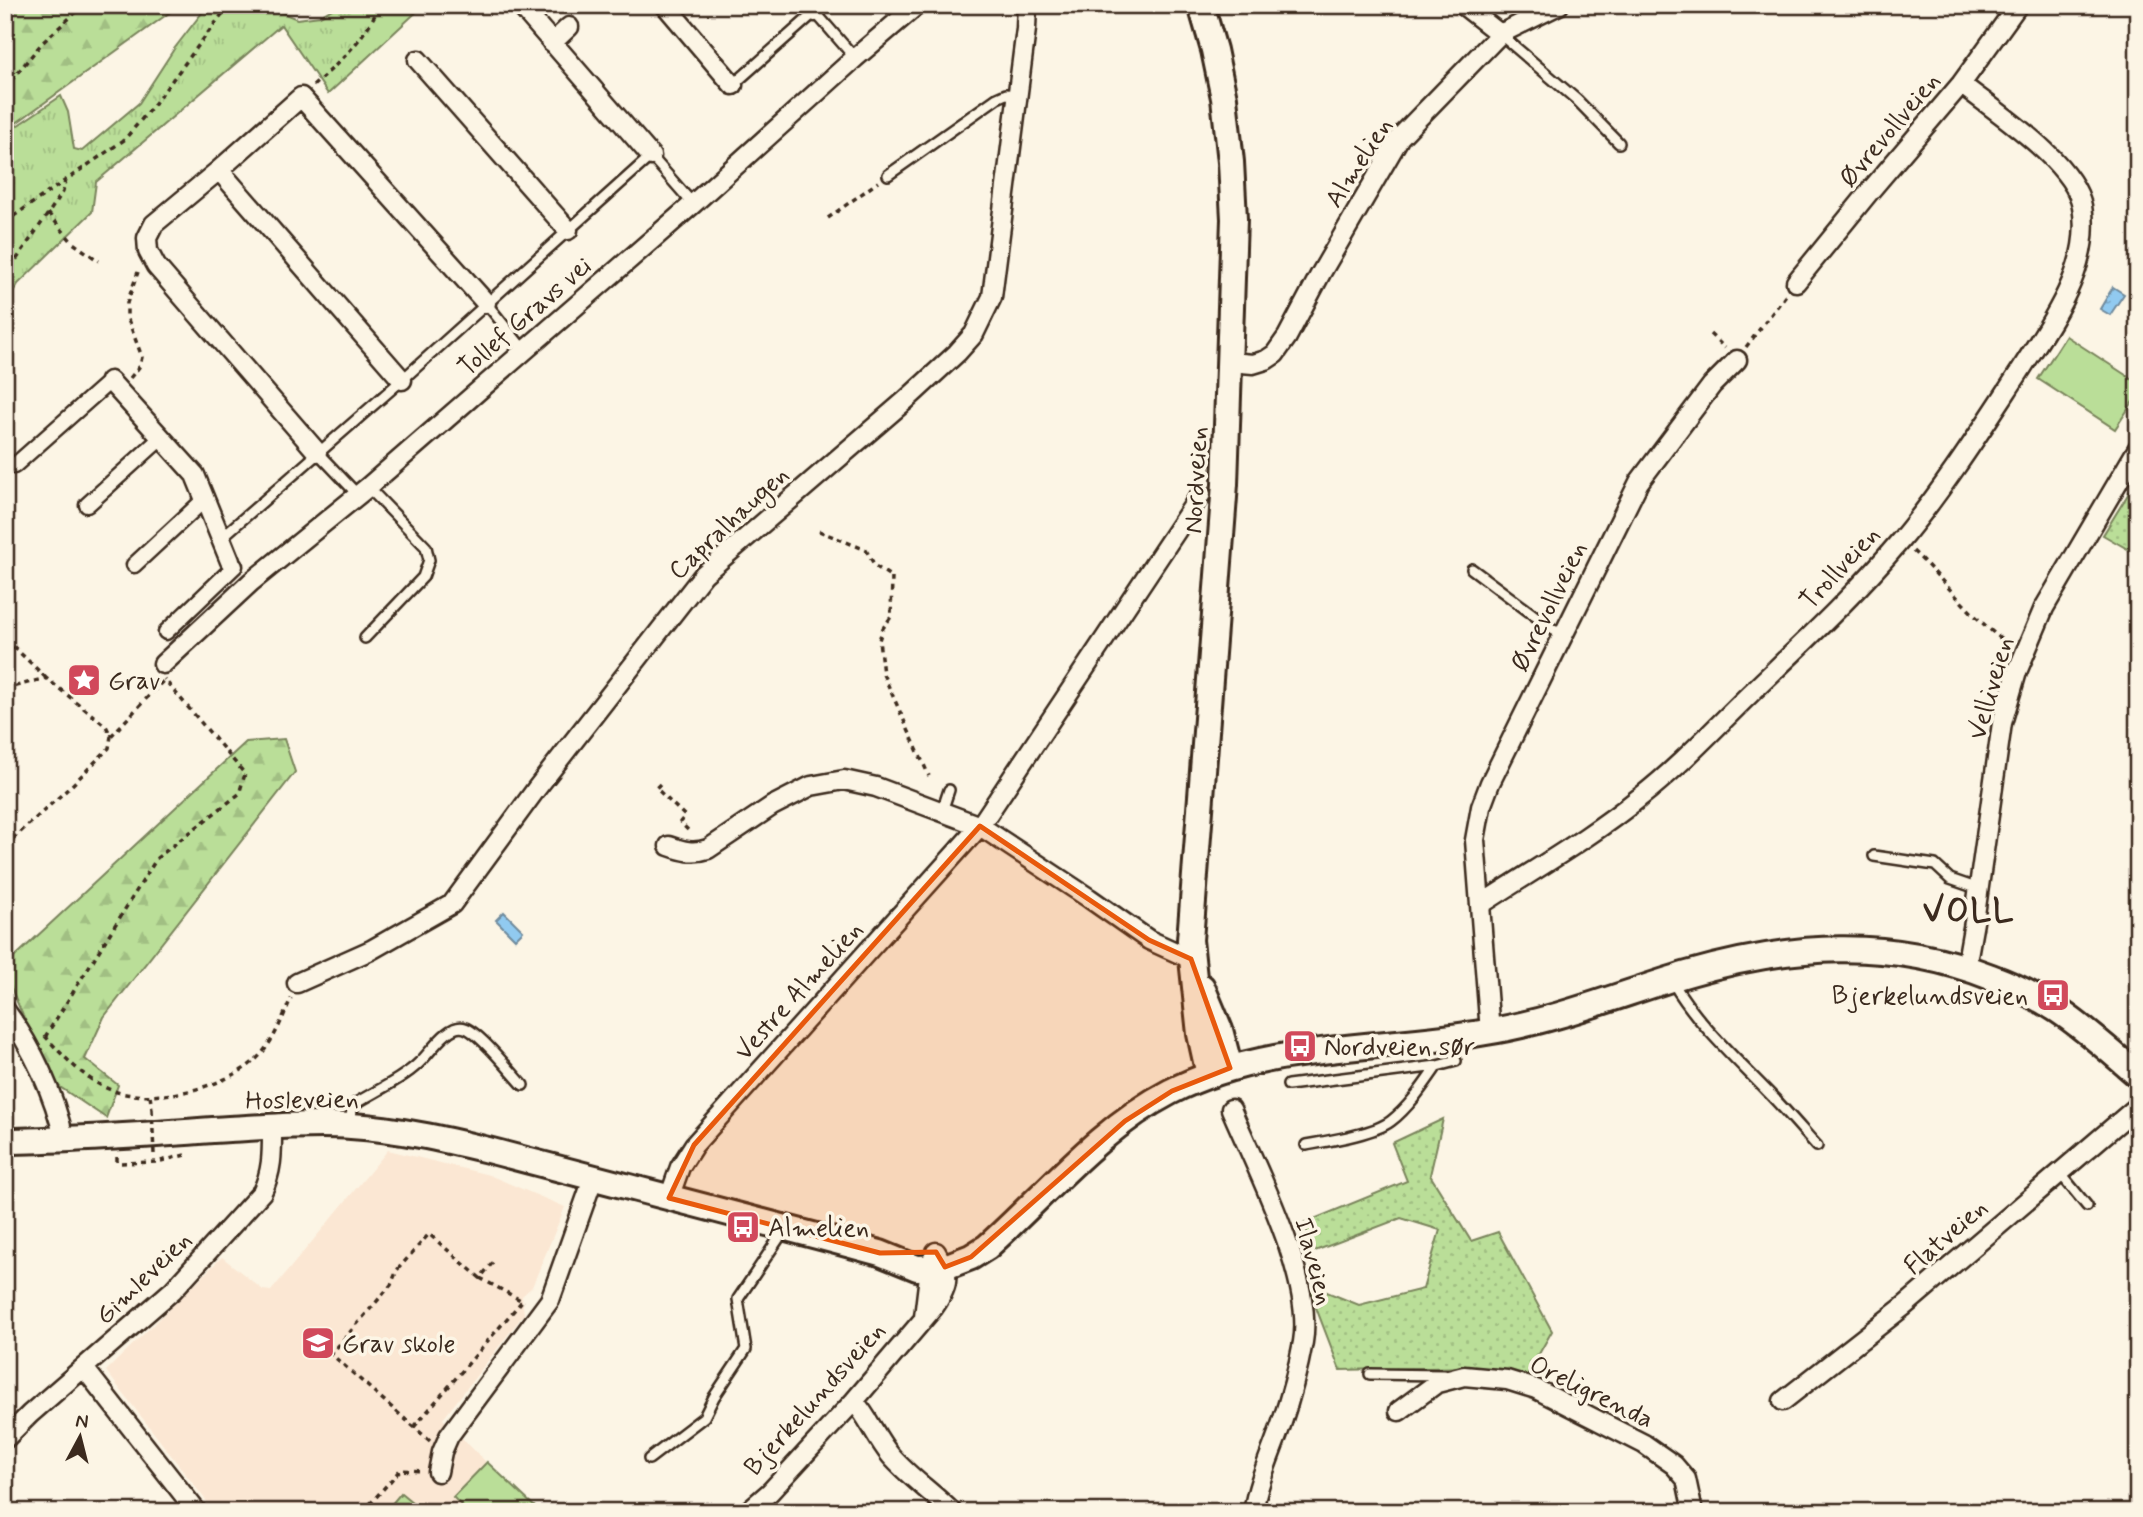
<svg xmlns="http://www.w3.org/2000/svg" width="2143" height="1517" viewBox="0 0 2143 1517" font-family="Mynerve,sans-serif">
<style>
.built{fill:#fbe7d3}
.grass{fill:url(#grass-dots);stroke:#7a845b;stroke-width:2}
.forest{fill:url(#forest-firs);stroke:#7a845b;stroke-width:2}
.park{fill:url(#park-tufts);stroke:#7a845b;stroke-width:2}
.garden{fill:#bade98;stroke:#7a845b;stroke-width:2}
.water{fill:url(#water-ripples);stroke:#6f8a9c;stroke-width:2}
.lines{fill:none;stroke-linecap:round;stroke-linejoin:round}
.service-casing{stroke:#3b2a1e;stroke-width:14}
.pedestrian-casing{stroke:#3b2a1e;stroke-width:19}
.minor-casing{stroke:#3b2a1e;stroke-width:23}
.secondary-casing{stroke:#3b2a1e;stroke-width:30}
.path{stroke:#3b2a1e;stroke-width:3.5;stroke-dasharray:5 5;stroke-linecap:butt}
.service{stroke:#fcf5e5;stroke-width:9}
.pedestrian{stroke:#fcf5e5;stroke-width:14}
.minor{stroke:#fcf5e5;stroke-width:18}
.secondary{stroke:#fcf5e5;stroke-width:24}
.path-bridge{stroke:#3b2a1e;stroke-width:3.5;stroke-dasharray:5 5;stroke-linecap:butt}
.marked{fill:#e8590c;fill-opacity:0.2;stroke:#e8590c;stroke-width:5;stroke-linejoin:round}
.labels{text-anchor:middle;stroke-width:7;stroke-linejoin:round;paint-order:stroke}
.street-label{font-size:26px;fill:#3b2a1e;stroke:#fcf5e5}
.poi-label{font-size:26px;fill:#3b2a1e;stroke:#fcf5e5;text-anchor:start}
.district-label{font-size:33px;font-weight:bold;letter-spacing:2px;fill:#3b2a1e;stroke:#fcf5e5}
</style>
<defs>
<pattern id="grass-dots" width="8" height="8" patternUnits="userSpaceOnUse" patternTransform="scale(1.75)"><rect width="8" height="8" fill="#bade98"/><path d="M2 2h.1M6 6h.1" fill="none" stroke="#a1bf83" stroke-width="1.8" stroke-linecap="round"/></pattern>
<pattern id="forest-firs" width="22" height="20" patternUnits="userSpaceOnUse" patternTransform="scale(1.75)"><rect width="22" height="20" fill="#bade98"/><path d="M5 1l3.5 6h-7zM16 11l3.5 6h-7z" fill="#a1bf83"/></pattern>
<pattern id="park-tufts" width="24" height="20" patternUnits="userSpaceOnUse" patternTransform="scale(1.75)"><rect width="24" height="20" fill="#bade98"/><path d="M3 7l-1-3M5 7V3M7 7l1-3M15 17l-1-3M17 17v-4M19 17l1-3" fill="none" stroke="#a1bf83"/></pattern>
<pattern id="water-ripples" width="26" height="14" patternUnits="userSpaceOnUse" patternTransform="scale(1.75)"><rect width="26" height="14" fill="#91caf0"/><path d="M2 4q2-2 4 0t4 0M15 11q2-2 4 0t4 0" fill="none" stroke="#78a4c2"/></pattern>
</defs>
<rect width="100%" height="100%" fill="#fcf5e5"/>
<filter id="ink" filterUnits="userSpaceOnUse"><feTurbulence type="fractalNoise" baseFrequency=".0143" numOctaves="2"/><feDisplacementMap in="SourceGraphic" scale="14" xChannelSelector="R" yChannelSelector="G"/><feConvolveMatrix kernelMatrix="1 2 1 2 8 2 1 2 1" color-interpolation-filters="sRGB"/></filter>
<g filter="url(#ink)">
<path class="built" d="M388,1150L489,1175L565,1207L532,1287L522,1296L524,1314L443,1419L536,1512H215L106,1371L222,1257L263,1290L271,1291Z"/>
<path class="grass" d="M2138,478V555L2103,535Z
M1443,1119L1430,1175L1471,1241L1498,1232L1552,1331L1526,1377L1472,1367L1340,1370L1307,1284L1359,1305L1423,1289L1440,1230L1401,1218L1315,1251L1304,1223L1407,1181L1392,1143Z"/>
<path class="forest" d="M5,5H180L5,131Z
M284,739L295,772L104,1017L85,1059L118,1085L106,1118L51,1081L5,974V966L246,742Z"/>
<path class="park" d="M208,5H273L280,12L297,19L320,16L339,5H424L328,94L281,25L96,182L92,212L18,284L5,307V134L61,96L68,112L74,149L82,151L139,103L174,49Z"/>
<path class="garden" d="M2066,336L2138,383V394L2115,429L2038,379Z
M487,1462L537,1509V1512H468L453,1497Z
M401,1493L424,1512H385Z"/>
<path class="water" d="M2113,287L2124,294L2110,315L2100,309Z
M504,912L523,931L515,939L496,920Z"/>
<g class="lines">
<g class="service-casing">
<path id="service" d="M815,12L855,58
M1500,34L1577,100L1619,143
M733,85L823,5
M888,175L997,98L1006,94L1018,95
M486,303L524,350
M317,452L358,495
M221,538L402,380L651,156L693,204
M1472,569L1562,636
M365,638L423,577L429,560L426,547L368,487
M942,811L949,790
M1874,856L1935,865L1950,879L1979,889
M1672,981C1696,1022 1732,1055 1765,1089C1783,1107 1800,1127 1817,1146
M1288,1085L1437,1066L1456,1061
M350,1124L352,1110L356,1103C376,1091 404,1078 420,1062C430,1053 449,1022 465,1028C479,1032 511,1072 523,1085
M1306,1145C1328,1141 1374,1134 1391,1121C1410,1106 1423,1086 1437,1066
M2060,1173L2087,1206
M1370,1374L1444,1375
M649,1459L704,1417L714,1397L746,1349L738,1299L785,1229"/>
</g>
<g class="pedestrian-casing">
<path id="pedestrian" d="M14,466L110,381
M87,505L161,438
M134,565L205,499
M166,632L235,566"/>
</g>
<g class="minor-casing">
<path id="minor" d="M520,5L651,156
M665,5L733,85
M809,5L815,12
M1463,5L1500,34
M552,43L569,27
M418,60L568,230
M219,170L402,380
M1796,282L1870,191L1961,84L2018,5
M1230,362L1253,364L1266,360L1275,354L1287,337L1321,273L1400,137L1500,34L1559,5
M110,381L195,475L230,561
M317,452L156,266L148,251L147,238L154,224L219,170L301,97L486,303
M163,664L251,582L368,487L693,204L855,58L917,5
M669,846C683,851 693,854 708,849L772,806L811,786L844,780L876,787L980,826L1089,898L1149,940L1191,959
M1480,905L1475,840L1481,807L1490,783L1639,482L1712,385L1737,360
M1966,967L1974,922L2002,723L2017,672L2044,608L2138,448
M297,983L371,950L452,904L537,788L704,574L906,400L957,353L974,334L992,297L1026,29L1027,5
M5,1010C32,1046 55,1096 64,1139
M1490,1032L1480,905C1533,870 1590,838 1639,798C1679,767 1714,729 1750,694C1801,645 1854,596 1900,541C1943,490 1983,427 2020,371C2050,323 2093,267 2082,206C2074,162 1996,112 1961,84
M1231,1109C1256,1168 1314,1279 1303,1342C1298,1369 1290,1399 1281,1425C1271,1454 1258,1481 1253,1512
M669,1198L680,1167L694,1145L980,826L1201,494
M924,1317L930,1267L933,1258
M84,1368L197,1512
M854,1401C869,1418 876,1438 891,1456C909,1477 932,1492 952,1512
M1783,1401L1903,1307L2138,1106
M1399,1411L1437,1383L1464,1376L1507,1380L1536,1389L1644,1444L1674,1465L1686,1479L1693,1512
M5,1439L30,1414L173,1290L262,1192C273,1170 272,1150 272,1127
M438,1472L442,1452L449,1436L550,1300L593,1179
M747,1512L770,1492L854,1401L934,1307C950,1284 950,1276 936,1252"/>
</g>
<g class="secondary-casing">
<path id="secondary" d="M1201,5L1214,50L1224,98L1231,162L1234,219L1225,484L1190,940L1200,1034L1209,1075
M1202,987L1220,1030L1230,1068
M5,1141C80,1140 154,1134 229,1129C269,1127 311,1123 351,1126C398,1129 443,1139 488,1150L832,1240L880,1253L917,1268L945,1267L971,1257L987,1247C1046,1194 1099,1129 1170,1092C1265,1043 1383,1050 1486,1032C1555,1021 1621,994 1687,974C1790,944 1890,937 1991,977C2015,986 2038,997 2059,1011C2087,1030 2112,1053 2138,1075"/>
</g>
<path class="path" d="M9,86L6,111L10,164
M313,86C343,59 362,42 380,5
M5,88L42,43L84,5
M48,213L73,243L99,261
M828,218L878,182
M5,222L124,140L152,107L229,5
M5,276L63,192L65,180
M1710,334L1725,348
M1746,347L1786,295
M130,378L140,366L142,357L127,317V303L138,272
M819,531L866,550L875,566L892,577L891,617L883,628L879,640L883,674L929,776
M1913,551C1946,582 1972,619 2010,645
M5,642L10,643L46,678
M5,689L46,678L106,726L111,736L109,748L70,787L5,846
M111,736L163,681
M660,784L656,788L685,816L680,822L691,833
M45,1036C63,1056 85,1080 111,1090C151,1105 221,1089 253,1062C272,1046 282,1020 291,998
M45,1037L157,858L239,794L245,774L164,679
M150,1096L152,1109
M117,1157V1163L157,1162L185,1155
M480,1278L524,1302
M414,1427L522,1301
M430,1441L331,1354L391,1285L397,1270L429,1234L480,1278L494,1261
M363,1512L400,1470L423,1471"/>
<use href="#service" class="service"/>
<use href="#pedestrian" class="pedestrian"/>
<use href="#minor" class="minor"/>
<use href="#secondary" class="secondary"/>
<path class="path-bridge" d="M152,1109L154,1154"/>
</g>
</g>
<path class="marked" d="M980,826L1149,940L1191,959L1230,1068L1172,1091L1125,1121L971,1257L945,1267L936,1252L880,1253L669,1198L694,1145Z"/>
<defs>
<g id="sight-square" transform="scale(1.75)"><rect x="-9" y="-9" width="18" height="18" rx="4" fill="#d1495b" stroke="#fcf5e5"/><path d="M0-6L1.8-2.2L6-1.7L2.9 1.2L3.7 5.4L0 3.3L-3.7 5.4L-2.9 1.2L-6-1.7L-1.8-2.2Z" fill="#fff"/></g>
<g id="bus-square" transform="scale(1.75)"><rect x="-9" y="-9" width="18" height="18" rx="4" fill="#d1495b" stroke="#fcf5e5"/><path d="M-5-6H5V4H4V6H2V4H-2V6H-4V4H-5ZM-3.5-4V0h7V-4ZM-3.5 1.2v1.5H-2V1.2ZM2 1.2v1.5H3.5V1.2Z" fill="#fff"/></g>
<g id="school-square" transform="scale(1.75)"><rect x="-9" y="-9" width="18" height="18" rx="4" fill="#d1495b" stroke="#fcf5e5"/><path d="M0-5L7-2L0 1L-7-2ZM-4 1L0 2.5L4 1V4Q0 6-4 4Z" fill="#fff"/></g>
</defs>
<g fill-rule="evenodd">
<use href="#sight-square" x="84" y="680"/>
<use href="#bus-square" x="2053" y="995"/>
<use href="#bus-square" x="1300" y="1046"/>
<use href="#bus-square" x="743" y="1227"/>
<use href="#school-square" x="318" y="1343"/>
</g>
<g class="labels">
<g class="street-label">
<text transform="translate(1889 129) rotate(-50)" y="9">Øvrevollveien</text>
<text transform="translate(1358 162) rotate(-57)" y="9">Almelien</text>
<text transform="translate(524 316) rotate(-41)" y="9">Tollef Gravs vei</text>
<text transform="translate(1195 480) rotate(-87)" y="9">Nordveien</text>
<text transform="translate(728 522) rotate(-43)" y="9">Capralhaugen</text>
<text transform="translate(1839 567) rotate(-47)" y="9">Trollveien</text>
<text transform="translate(1548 606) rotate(-64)" y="9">Øvrevollveien</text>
<text transform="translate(1990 688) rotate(-74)" y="9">Velliveien</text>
<text transform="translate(798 990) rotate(-48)" y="9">Vestre Almelien</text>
<text transform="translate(302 1099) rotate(-1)" y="9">Hosleveien</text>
<text transform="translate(1945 1236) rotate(-41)" y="9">Flatveien</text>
<text transform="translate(1315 1261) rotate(75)" y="9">Ilaveien</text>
<text transform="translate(143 1277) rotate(-44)" y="9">Gimleveien</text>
<text transform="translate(1592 1391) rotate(26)" y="9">Oreligrenda</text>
<text transform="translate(814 1398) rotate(-48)" y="9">Bjerkelundsveien</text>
</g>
<g class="poi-label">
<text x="108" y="689">Grav</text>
<text x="2028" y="1004" text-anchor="end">Bjerkelundsveien</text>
<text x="1324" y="1055">Nordveien sør</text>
<text x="768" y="1236">Almelien</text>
<text x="342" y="1352">Grav skole</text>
</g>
<g class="district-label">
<text x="1969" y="921">VOLL</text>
</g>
</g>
<rect width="2143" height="1517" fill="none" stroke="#fcf5e5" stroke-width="28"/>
<rect x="14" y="14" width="2115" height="1489" fill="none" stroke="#3b2a1e" stroke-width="2.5" filter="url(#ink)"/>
<g transform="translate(80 1437) rotate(7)" stroke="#fcf5e5" stroke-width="5" paint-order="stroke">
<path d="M0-5L12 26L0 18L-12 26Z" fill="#3b2a1e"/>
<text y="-10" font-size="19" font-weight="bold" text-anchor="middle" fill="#3b2a1e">N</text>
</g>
</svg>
